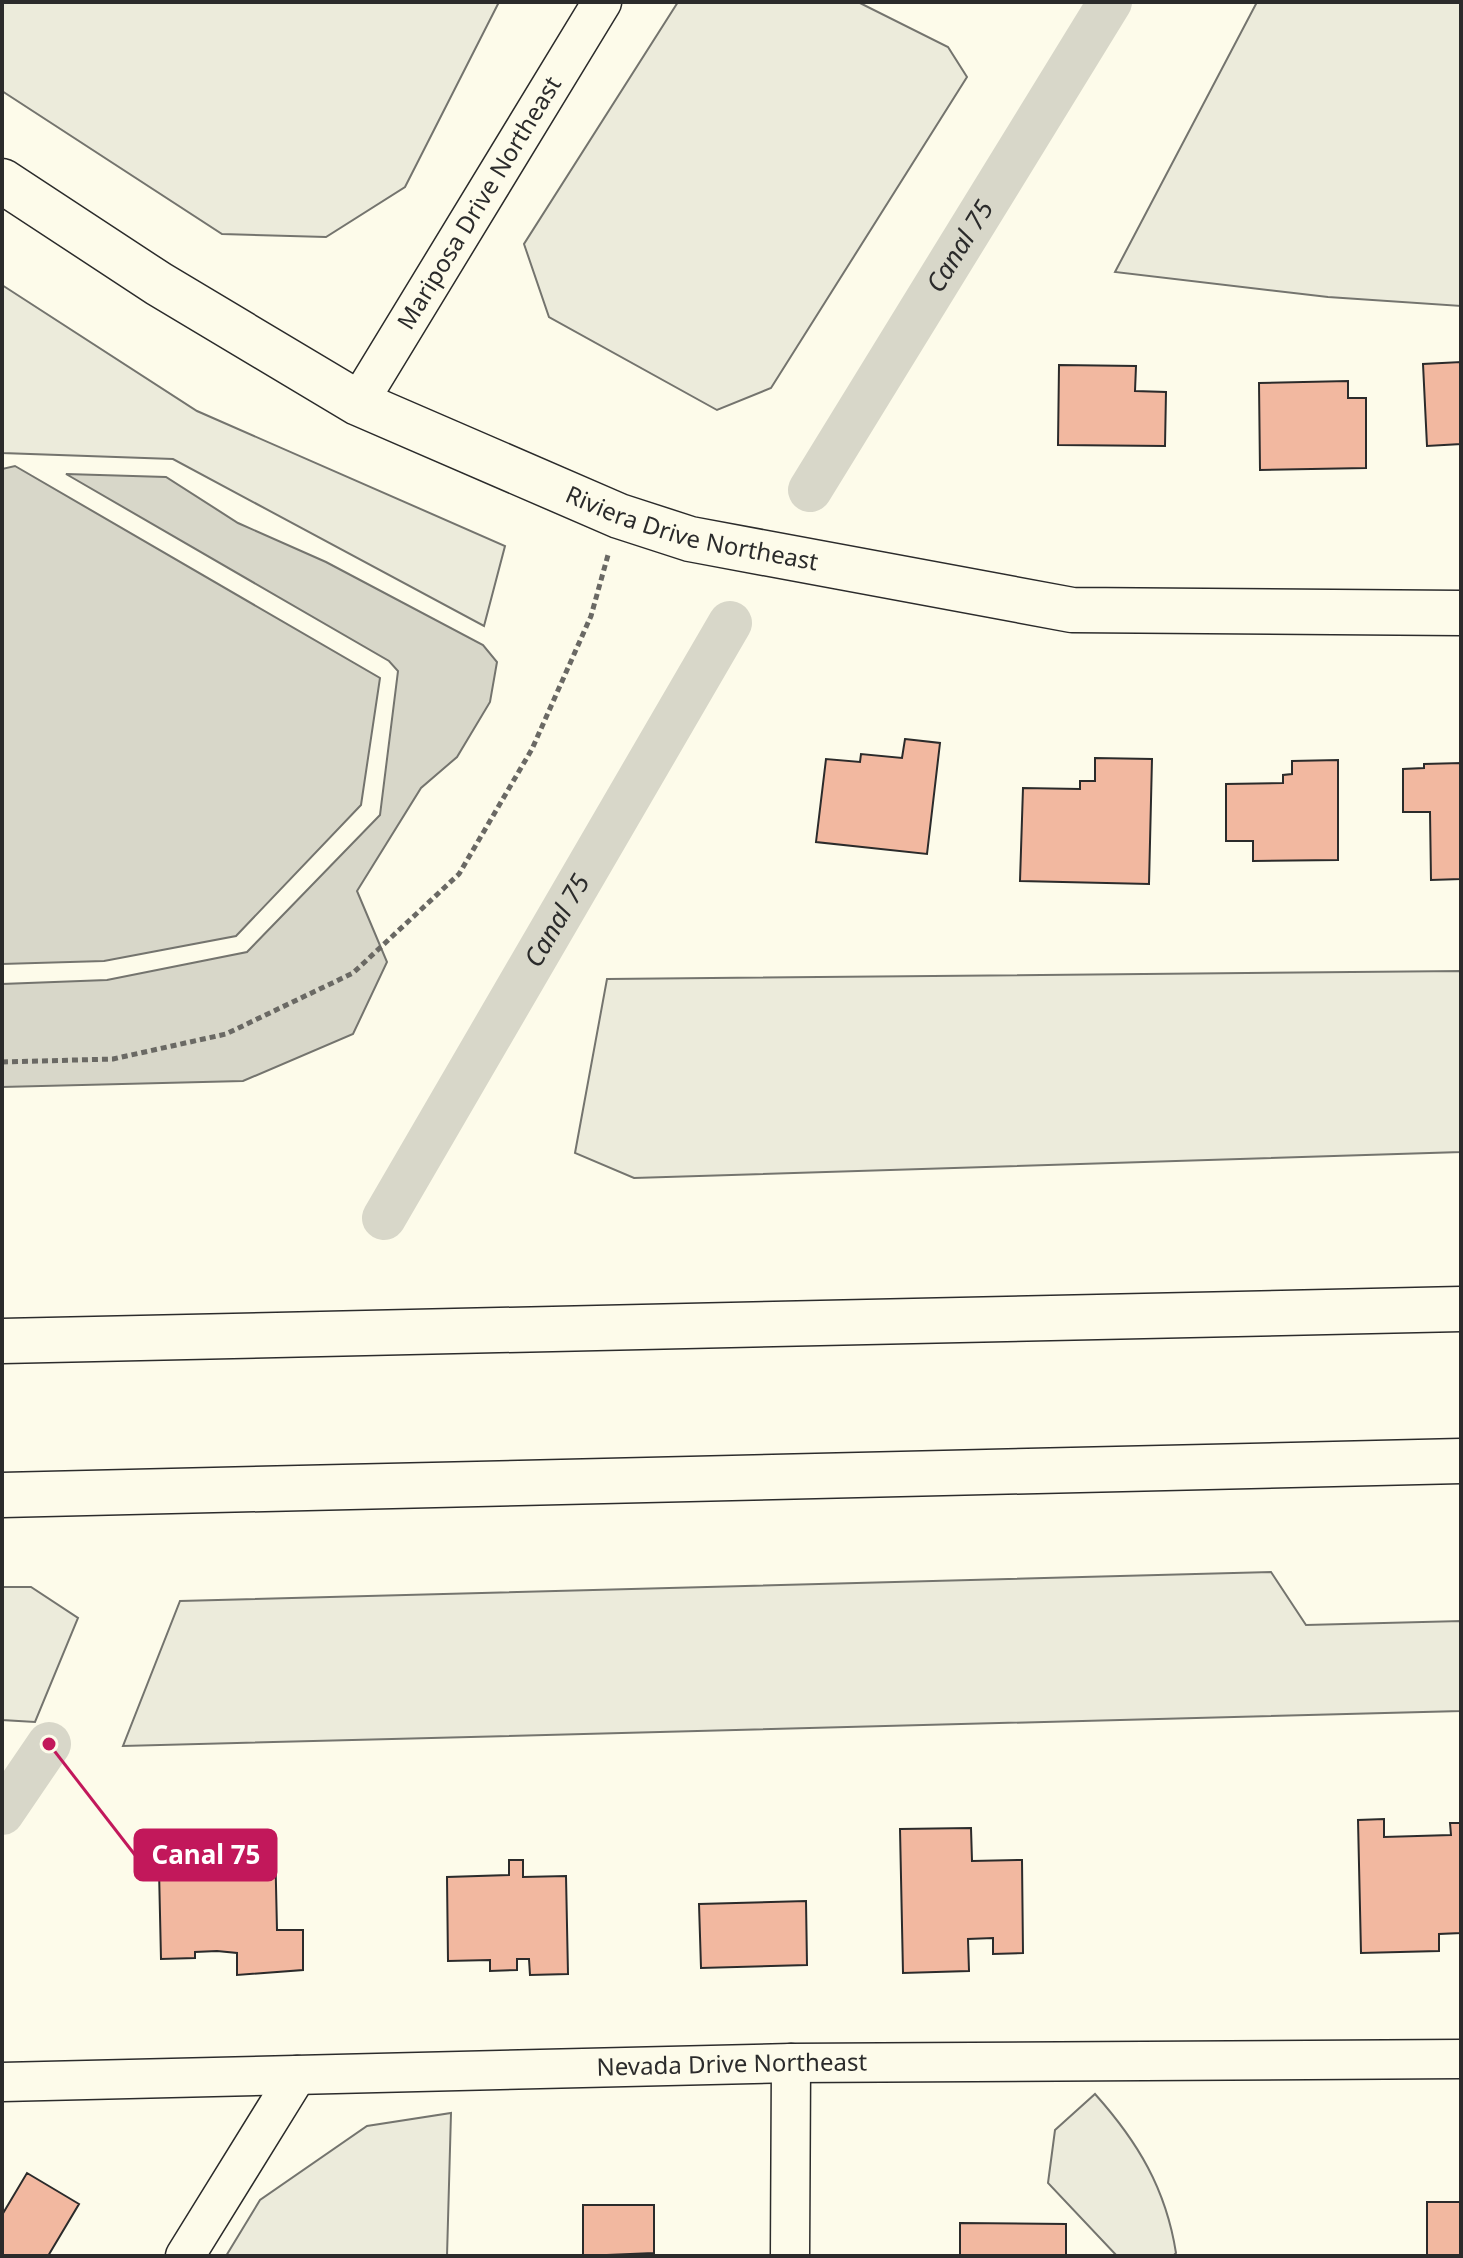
<svg xmlns="http://www.w3.org/2000/svg" width="1463" height="2258" viewBox="0 0 1463 2258" font-family="'Noto Sans',sans-serif">
<style>
.green{fill:#ecebdb;stroke:#74746e;stroke-width:2}
.water{fill:#d8d7c9;stroke:#74746e;stroke-width:2}
.lines{fill:none;stroke-linecap:round;stroke-linejoin:round}
.canal{stroke:#d8d7c9;stroke-width:44}
.building{fill:#f2b8a0;stroke:#2b2b2b;stroke-width:2}
.street-casing{stroke:#2b2b2b;stroke-width:41}
.secondary-casing{stroke:#2b2b2b;stroke-width:47}
.highway-casing{stroke:#2b2b2b;stroke-width:47}
.path{stroke:#6a6964;stroke-width:5;stroke-dasharray:6 4;stroke-linecap:butt}
.street{stroke:#fdfbea;stroke-width:38}
.secondary{stroke:#fdfbea;stroke-width:44}
.highway{stroke:#fdfbea;stroke-width:44}
.labels{text-anchor:middle;stroke-width:6;stroke-linejoin:round;paint-order:stroke}
.street-label{font-size:24px;fill:#2b2b2b;stroke:#fdfbea}
.water-label{font-size:26px;font-style:italic;fill:#2b2b2b;stroke:#fdfbea}
.leader{fill:none;stroke:#c2185b;stroke-width:3}
.callout-dot{fill:#c2185b;stroke:#fdfbea;stroke-width:3}
.callout{fill:#c2185b;stroke:#c2185b;stroke-width:3}
.callout-label{font-size:26px;text-anchor:middle;font-weight:bold;fill:#fff}
</style>
<rect width="100%" height="100%" fill="#fdfbea"/>
<path class="green" d="M2,2H499L405,187L326,237L222,234L2,91Z
M678,2H858L948,47L967,77L771,388L717,410L549,317L524,244Z
M1257,2H1461V306L1328,297L1115,272Z
M2,285L197,411L505,546L484,626L173,459L2,453Z
M1461,971V1152L634,1178L575,1153L607,979Z
M1271,1572L1306,1625L1461,1621V1711L123,1746L180,1601Z
M2,1587H31L78,1618L35,1722L2,1720Z
M1095,2094C1138,2142 1166,2189 1176,2253L1173,2256H1117L1048,2183L1055,2130Z
M451,2113L447,2256H226L260,2200L367,2126Z"/>
<path class="water" d="M15,466L380,678L361,805L236,936L104,961L2,964V469Z
M66,474L166,477L238,523L326,562L483,645L497,662L490,702L457,757L421,788L357,891L387,962L353,1034L243,1081L2,1087V984L107,980L247,952L380,815L398,671L389,661Z"/>
<g class="lines">
<g class="canal">
<path id="s1" d="M810,490L1110,2"/>
<path id="s2" d="M384,1218L730,623"/>
<path d="M2,1813L49,1744"/>
</g>
</g>
<path class="building" d="M1461,362V444L1427,446L1423,364Z
M1059,365L1136,366L1135,391L1166,392L1165,446L1058,445Z
M1348,381V398H1366V468L1260,470L1259,383Z
M905,739L940,743L927,854L816,842L826,759L860,762L861,754L902,758Z
M1095,758L1152,759L1149,884L1020,881L1023,788L1080,789V781H1095Z
M1338,760V860L1253,861V841H1226V784L1283,783V775L1292,774V761Z
M1461,763V879L1431,880L1430,812H1403V769L1424,768V764Z
M1384,1819V1837L1451,1835L1450,1823H1461V1933L1439,1934V1951L1361,1953L1358,1820Z
M971,1828L972,1861L1022,1860L1023,1953L993,1954V1938L968,1939L969,1971L903,1973L900,1829Z
M275,1841L277,1930H303V1970L237,1975V1953L217,1951L195,1952V1958L161,1959L159,1870L219,1868V1860L231,1859V1843Z
M509,1860H523V1877L566,1876L568,1974L530,1975L529,1959H517V1970L490,1971V1960L448,1961L447,1877L509,1875Z
M806,1901L807,1965L701,1968L699,1904Z
M27,2173L79,2204L48,2256H2V2215Z
M1427,2202H1461V2256H1427Z
M583,2205H654V2253L583,2256Z
M960,2223L1066,2224V2256H960Z"/>
<g class="lines">
<g class="street-casing">
<g id="street">
<path id="s3" d="M358,403L602,2"/>
<path id="s4" d="M2,2082L791,2063L1461,2059"/>
<path d="M185,2256L297,2075"/>
<path d="M790,2256L791,2063"/>
</g>
</g>
<g class="secondary-casing">
<g id="secondary">
<path id="s5" d="M2,181L159,284L358,403L619,516L690,539L1072,610L1461,613"/>
</g>
</g>
<g class="highway-casing">
<path id="highway" d="M2,1341L1461,1309
M2,1495L1461,1461"/>
</g>
<path class="path" d="M2,1062L113,1059L226,1034L353,973L459,874L532,749L591,616L608,555"/>
<use href="#street" class="street"/>
<use href="#secondary" class="secondary"/>
<use href="#highway" class="highway"/>
</g>
<g class="labels">
<g class="street-label">
<text dy="8" stroke="none"><textPath href="#s3" startOffset="234">Mariposa Drive Northeast</textPath></text>
<text dy="8" stroke="none"><textPath href="#s5" startOffset="778">Riviera Drive Northeast</textPath></text>
<text dy="8" stroke="none"><textPath href="#s4" startOffset="730">Nevada Drive Northeast</textPath></text>
</g>
<g class="water-label">
<text dy="9" stroke="none"><textPath href="#s1" startOffset="286">Canal 75</textPath></text>
<text dy="9" stroke="none"><textPath href="#s2" startOffset="344">Canal 75</textPath></text>
</g>
</g>
<path class="leader" d="M49 1744L135 1855"/>
<circle class="callout-dot" cx="49" cy="1744" r="8"/>
<rect class="callout" x="135" y="1830" width="141" height="50" rx="8"/>
<g class="callout-label">
<text x="206" y="1864">Canal 75</text>
</g>
<rect width="1463" height="2258" fill="none" stroke="#2b2b2b" stroke-width="8"/>
</svg>
